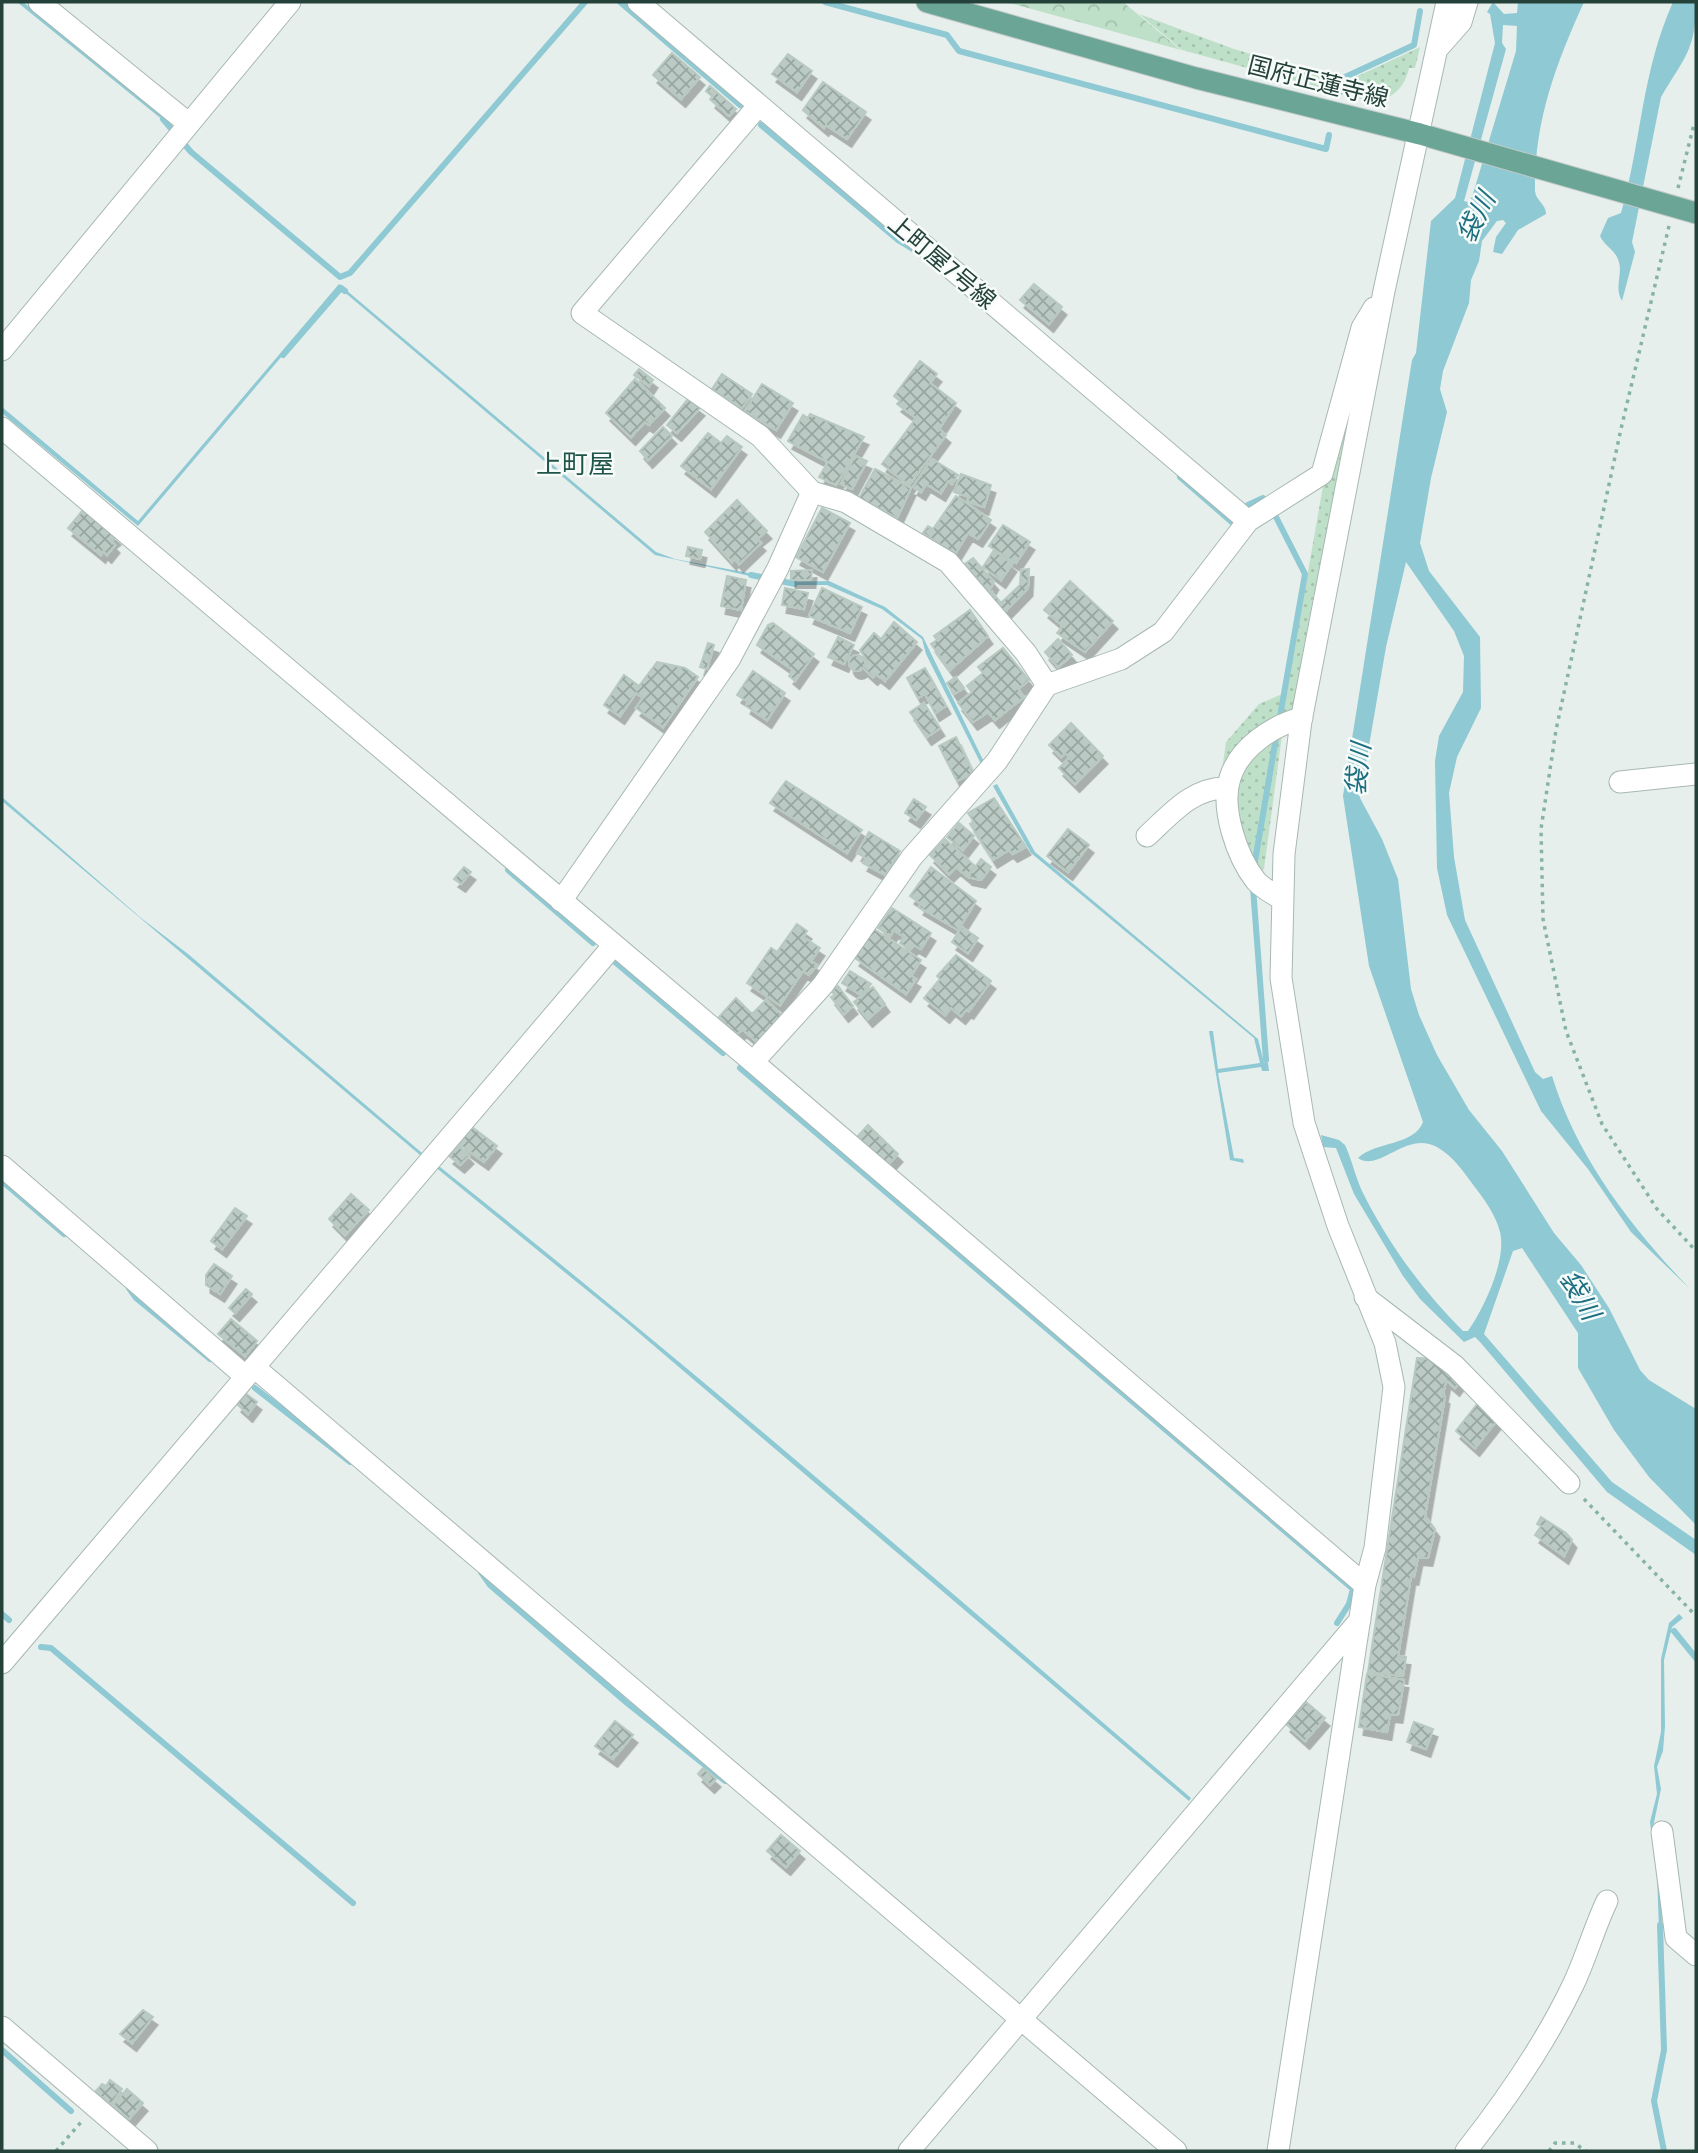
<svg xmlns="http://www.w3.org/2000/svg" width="1698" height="2153" viewBox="0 0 1698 2153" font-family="'Asap Condensed','Noto Sans JP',sans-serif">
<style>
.grass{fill:url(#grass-dots)}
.park{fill:url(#park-crowns)}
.water{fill:#8ec9d4;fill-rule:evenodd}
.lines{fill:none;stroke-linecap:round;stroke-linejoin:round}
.stream{stroke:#8ec9d4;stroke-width:6}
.building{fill:url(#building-cross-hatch);stroke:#b8c9c2;stroke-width:2;filter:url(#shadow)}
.minor-casing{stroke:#a8b8b2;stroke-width:23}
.major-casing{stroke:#c2cac8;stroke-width:23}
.path{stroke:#86b3a5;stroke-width:3.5;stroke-dasharray:3.5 5;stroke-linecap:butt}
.minor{stroke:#fff;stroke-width:21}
.major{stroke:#6aa596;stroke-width:21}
.labels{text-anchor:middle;stroke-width:5;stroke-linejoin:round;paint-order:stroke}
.street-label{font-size:24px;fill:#24423a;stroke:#f7fbf9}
.water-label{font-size:26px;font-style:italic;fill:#1c6f80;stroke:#f7fbf9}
.neighbourhood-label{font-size:26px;fill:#1f5548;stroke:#f7fbf9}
</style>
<defs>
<pattern id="grass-dots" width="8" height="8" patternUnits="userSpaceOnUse" patternTransform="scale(1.75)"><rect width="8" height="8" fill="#bfe0c8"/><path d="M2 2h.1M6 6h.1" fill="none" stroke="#a4c1ad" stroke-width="1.8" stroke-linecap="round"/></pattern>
<pattern id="park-crowns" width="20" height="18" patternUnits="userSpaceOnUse" patternTransform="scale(1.75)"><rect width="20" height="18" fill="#bfe0c8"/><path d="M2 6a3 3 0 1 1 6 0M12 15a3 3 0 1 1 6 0" fill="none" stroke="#a4c1ad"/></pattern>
<pattern id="building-cross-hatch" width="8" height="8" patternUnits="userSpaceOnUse" patternTransform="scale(1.75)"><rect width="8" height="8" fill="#bbcac4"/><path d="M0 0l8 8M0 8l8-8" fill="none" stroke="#98a6a0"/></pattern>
<filter id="shadow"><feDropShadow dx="4.5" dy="8" stdDeviation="0" flood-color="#0004"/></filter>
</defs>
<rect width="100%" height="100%" fill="#e6efeb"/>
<path class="grass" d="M1139,14L1234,49L1345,82L1420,47L1415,68H1409C1405,88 1392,99 1372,102L1182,50Z
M1370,333L1322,579L1314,593L1302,657L1306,676L1299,710L1221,778L1226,742L1259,704L1287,692L1323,486L1333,473Z
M1283,728L1264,869L1259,873L1241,850L1233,790L1252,755Z"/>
<path class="park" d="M1006,2H1123L1181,50Z"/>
<path class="water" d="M17,2H23L170,121L169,125Z
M1493,2L1504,14L1517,13L1518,2H1584C1556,64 1534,121 1535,191C1536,201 1546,204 1546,214L1518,230L1502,254L1493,252L1496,237L1506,223L1503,220L1497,221L1482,241L1479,261L1471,280L1469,303L1443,371L1440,389L1447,412L1431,478L1420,543L1429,571L1480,637L1481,708L1457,757L1449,793L1454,857L1465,920L1535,1072L1543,1079L1552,1076C1577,1158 1631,1227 1690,1289L1631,1232L1588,1169L1541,1111L1447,915L1437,868L1435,761L1439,736L1463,692L1464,656L1454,631L1406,562L1386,647L1360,798L1382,839L1398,879L1411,989L1419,1015L1437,1055L1469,1110L1502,1151L1554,1233L1581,1265L1609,1308L1640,1370L1649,1380L1696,1409V1525L1649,1477L1614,1430L1578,1368V1333L1522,1248L1513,1251L1484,1334L1612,1482L1696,1540V1555L1607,1492L1480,1342L1475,1337L1464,1342L1420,1299L1403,1276L1354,1194L1336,1148L1323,1147L1321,1135L1339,1140L1345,1145C1352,1160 1355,1176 1362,1191C1388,1243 1422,1290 1463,1331H1468C1484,1308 1507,1260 1500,1232C1496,1215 1484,1199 1474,1186C1463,1171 1454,1157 1437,1147C1406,1130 1379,1173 1358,1158C1376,1141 1414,1146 1423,1122L1369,966L1343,796L1412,360L1416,353L1431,221L1455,198L1495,43L1490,14L1487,12ZM1503,25L1517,26L1516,51L1472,197L1468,202L1464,201L1506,49L1502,43Z
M1673,2H1696C1696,50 1684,58 1661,97L1632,242L1635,252L1622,301C1613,286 1625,272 1617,257C1613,249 1604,245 1600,236L1608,218L1621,213C1642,139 1641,74 1673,2Z
M339,284L656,552L675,559L759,575V578L655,555L342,290H338L138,526L2,413V407L138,521Z
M829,581L885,607L923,637L984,762L981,764L926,654L922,639L882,609L827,585H786L787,582Z
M997,784L1035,852L1258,1039L1264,1063H1268L1269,1071H1262L1261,1067L1218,1073L1234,1158L1243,1159L1244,1163L1230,1160L1209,1031H1213L1218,1069L1260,1063L1254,1038L1031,853L993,786Z
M2,797L141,918L188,954L422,1153L420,1155L2,801Z
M435,1163C693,1368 941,1584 1191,1798L1189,1801L626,1322L434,1166Z
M1679,1614L1683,1618L1672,1627L1664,1660L1665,1726L1663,1751L1657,1767L1661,1789L1652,1832L1661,1877L1662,1931H1659L1657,1873L1650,1822L1657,1794L1654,1766L1661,1732V1659L1669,1623Z"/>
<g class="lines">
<path class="stream" d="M620,2L740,105
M825,2L947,35L959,51L1326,149L1329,135
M1340,92L1343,78L1414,45L1420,11
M163,119L191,152L340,277L350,273L585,2
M761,125L898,240L916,251
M283,355L341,288L345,291
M1180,477L1234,524
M1248,505L1263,498
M1276,517L1305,574L1279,722
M751,575L795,584
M1254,867L1277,732
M508,870L593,943
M1253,888L1266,1060
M615,962L723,1053
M740,1068L1353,1589L1349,1604L1337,1623
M2,1181L64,1234
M129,1288L136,1298L210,1359
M255,1388L350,1462
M481,1572L490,1585L627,1703L725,1781
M2,1614L9,1620
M1674,1631L1696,1658
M41,1647L51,1648L353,1903
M1660,1925L1664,2050L1654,2101L1664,2151
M2,2050L71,2111"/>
</g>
<path class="building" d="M672,53L700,77L681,99L653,75Z
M788,54L812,71L797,92L772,74Z
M823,82L866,112L847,139L826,125L824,128L803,110Z
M710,86L736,109L729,116L711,100L713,97L706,91Z
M1034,284L1062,307L1049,324L1020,300Z
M920,361L937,374L930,383L956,403L939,429L946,435L909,485L882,464L916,418L897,404L900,401L894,396Z
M639,369L653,380L649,386L634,375Z
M722,374L752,394L742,408L712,389Z
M635,379L665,408L649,425L645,422L631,437L606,413Z
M762,384L793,403L776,430L745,411Z
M688,399L700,408L677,433L667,425Z
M810,414L864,437L836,485L819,477L828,462L788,441L803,415L808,418Z
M663,427L672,436L648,460L640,451Z
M708,433L721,443L727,436L742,447L711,489L681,466Z
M855,456L867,461L852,489L841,484Z
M932,459L958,475L952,484L948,481L941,493L926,484L921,492L913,487Z
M875,469L911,488L897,518L859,498Z
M961,474L991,485L984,507L967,501L969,497L954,492Z
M956,496L991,520L978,539L968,533L955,554L923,533L928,526L933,529Z
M737,500L767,531L757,539L761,543L739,564L734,558L732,562L705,532Z
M822,508L850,523L823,572L796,557Z
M83,510L116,537L111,541L115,545L107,555L103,551L101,555L68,528Z
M1003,525L1030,542L1016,563L989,546Z
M688,547L702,550L700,559L686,556Z
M994,550L1012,564L1001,580L983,567Z
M973,558L994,582L988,592L965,564Z
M1029,569L1028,588L1003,614L988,595L992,592L1001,603L1020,585L1021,570Z
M812,570L811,580H791V571Z
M727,576L746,580L741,610L721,606Z
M1070,581L1113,621L1085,652L1057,633L1063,626L1044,610Z
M785,588L808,593L804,609L782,605Z
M822,588L862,607L850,633L809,616Z
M970,610L988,636L950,670L931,644L937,640L934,636Z
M894,622L917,642L885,681L876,674L873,677L863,668L868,662L860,650L874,633L881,639Z
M773,623L814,654L795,681L789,676L793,670L757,645L768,625Z
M838,637L854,645L844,664L828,657Z
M1058,639L1072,655L1058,667L1045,652Z
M708,643L714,645L707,669L700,667Z
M1003,648L1029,680L1018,689L1024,697L995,720L988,712L973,722L958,703L972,692L967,686L983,673L978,667Z
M849 663a8 8 0 1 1 16 0a8 8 0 1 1-16 0Z
M657,662L685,668L698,677L663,727L636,708L643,698L636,693L620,716L604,705L624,675L639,686Z
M925,668L946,706L935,713L925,694L918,698L907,678Z
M753,671L785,693L767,720L746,706L748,702L737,695Z
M956,677L964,688L954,694L947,683Z
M924,703L940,728L927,737L910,712Z
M1071,723L1103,756L1075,784L1059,768L1070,757L1065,753L1061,757L1049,745Z
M956,737L973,773L957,781L939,746Z
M786,781L862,830L847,853L770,803Z
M994,798L1026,847L1013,854L1009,850L993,860L970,824L974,822L968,813Z
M914,799L926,807L916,820L905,813Z
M959,823L974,836L963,850L947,837Z
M1068,829L1089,845L1068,872L1047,856Z
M869,832L900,851L885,875L863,863L866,858L857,853Z
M945,839L975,866L967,876L956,867L949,874L930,855Z
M981,859L991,867L981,880L968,877Z
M464,867L471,872L461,884L454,879Z
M931,867L976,901L958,930L919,907L921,904L910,896Z
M892,908L931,933L921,949L914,945L910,950L900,943L904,937L894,930L890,936L878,928Z
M797,924L807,931L803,937L820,948L811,961L817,965L809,975L803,971L780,1005L747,983L771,948L777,952Z
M962,927L978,938L968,953L952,942Z
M874,929L921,960L911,976L916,979L906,994L855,958Z
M956,955L991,981L969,1011L967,1009L961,1016L951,1008L945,1015L924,998L940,979L937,976Z
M850,971L871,984L861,995L842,983Z
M838,986L853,1006L844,1014L831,997L835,995L831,991Z
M873,987L885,1004L868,1019L854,1002Z
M736,998L752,1014L766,1000L783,1016L757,1042L742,1029L737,1035L719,1017Z
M868,1125L898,1154L888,1165L857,1137Z
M472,1127L497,1146L484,1162L459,1144Z
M459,1146L469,1156L460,1165L449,1156Z
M351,1194L369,1210L345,1235L329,1219Z
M235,1208L247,1216L222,1249L211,1241Z
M214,1264L232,1276L220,1294L206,1285V1275Z
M246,1289L252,1294L235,1313L229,1308Z
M231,1319L257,1341L245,1356L218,1334Z
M1417,1358L1434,1359L1460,1381L1455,1388L1446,1380L1443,1395L1445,1396L1425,1516L1435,1529L1428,1558L1418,1557L1414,1577L1411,1576L1398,1656L1406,1657L1403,1676L1368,1672Z
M245,1393L257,1402L248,1414L237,1404Z
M1478,1403L1498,1419L1475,1448L1456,1431Z
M1541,1517L1566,1533L1572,1540L1564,1556L1535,1535L1541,1526L1537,1524Z
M1367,1674L1404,1680L1398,1715L1390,1714L1387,1732L1359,1727Z
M1306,1702L1325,1718L1305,1741L1286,1724Z
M615,1721L633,1735L613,1759L595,1746Z
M1414,1722L1433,1729L1426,1749L1407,1742Z
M703,1768L716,1779L710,1785L698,1774Z
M781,1835L800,1851L786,1867L767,1851Z
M143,2010L153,2017L132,2043L120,2034Z
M110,2080L122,2089L111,2104L95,2092L102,2084L106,2086Z
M127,2089L143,2103L129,2119L113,2105Z"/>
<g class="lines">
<g class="minor-casing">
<path id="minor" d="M39,2L189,124
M638,2L1248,521
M1439,47L1461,22L1467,2
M758,106L582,313L760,436L812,492L846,502L948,562L1026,653L1047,685
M2,350L290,2
M2,428L753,1062L1365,1585
M1620,782L1696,774
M1147,836C1171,814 1193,787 1227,788
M1283,900C1274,894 1263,889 1256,881C1237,857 1220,808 1230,778C1239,748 1273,725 1302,718
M561,901L729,660L778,568L812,492
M753,1062L823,985L912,857L997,761L1047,685L1121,659L1163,632L1248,521L1322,474L1362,328L1374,308
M2,1166L245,1376
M1365,1297L1455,1366L1569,1483
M254,1367L1176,2151
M2,1663L613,946
M1662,1832L1676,1938L1696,1955
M2,2027L147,2151
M909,2151L1360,1620
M1278,2151L1365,1585L1375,1548L1394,1387L1385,1343L1338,1226L1304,1123L1281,978L1284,854L1301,721L1384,291L1447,2
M1466,2151C1506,2100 1545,2044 1573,1985C1586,1958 1594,1928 1607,1901"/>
</g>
<g class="major-casing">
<path id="major" d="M927,2L1196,78L1420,134L1696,213"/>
</g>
<path class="path" d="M1678,188L1694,124L1696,125
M1669,226L1621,429L1556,730L1541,829L1543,919L1566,1031L1602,1124L1657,1209L1696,1251
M1584,1499L1696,1616
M56,2151L82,2121
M1549,2151L1555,2143H1574L1586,2151"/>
<use href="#minor" class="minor"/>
<use href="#major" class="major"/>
</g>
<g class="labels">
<g class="street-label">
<text transform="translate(1318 82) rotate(14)" y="8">国府正蓮寺線</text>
<text transform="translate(942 262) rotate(40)" y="8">上町屋7号線</text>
</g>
<g class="water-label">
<text transform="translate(1476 217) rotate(-63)" y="9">袋川</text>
<text transform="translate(1358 769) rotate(-83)" y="9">袋川</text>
<text transform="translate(1580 1295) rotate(60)" y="9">袋川</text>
</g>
<g class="neighbourhood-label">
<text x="575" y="473">上町屋</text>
</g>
</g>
<rect width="1698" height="2153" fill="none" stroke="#24423a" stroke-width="7"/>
</svg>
